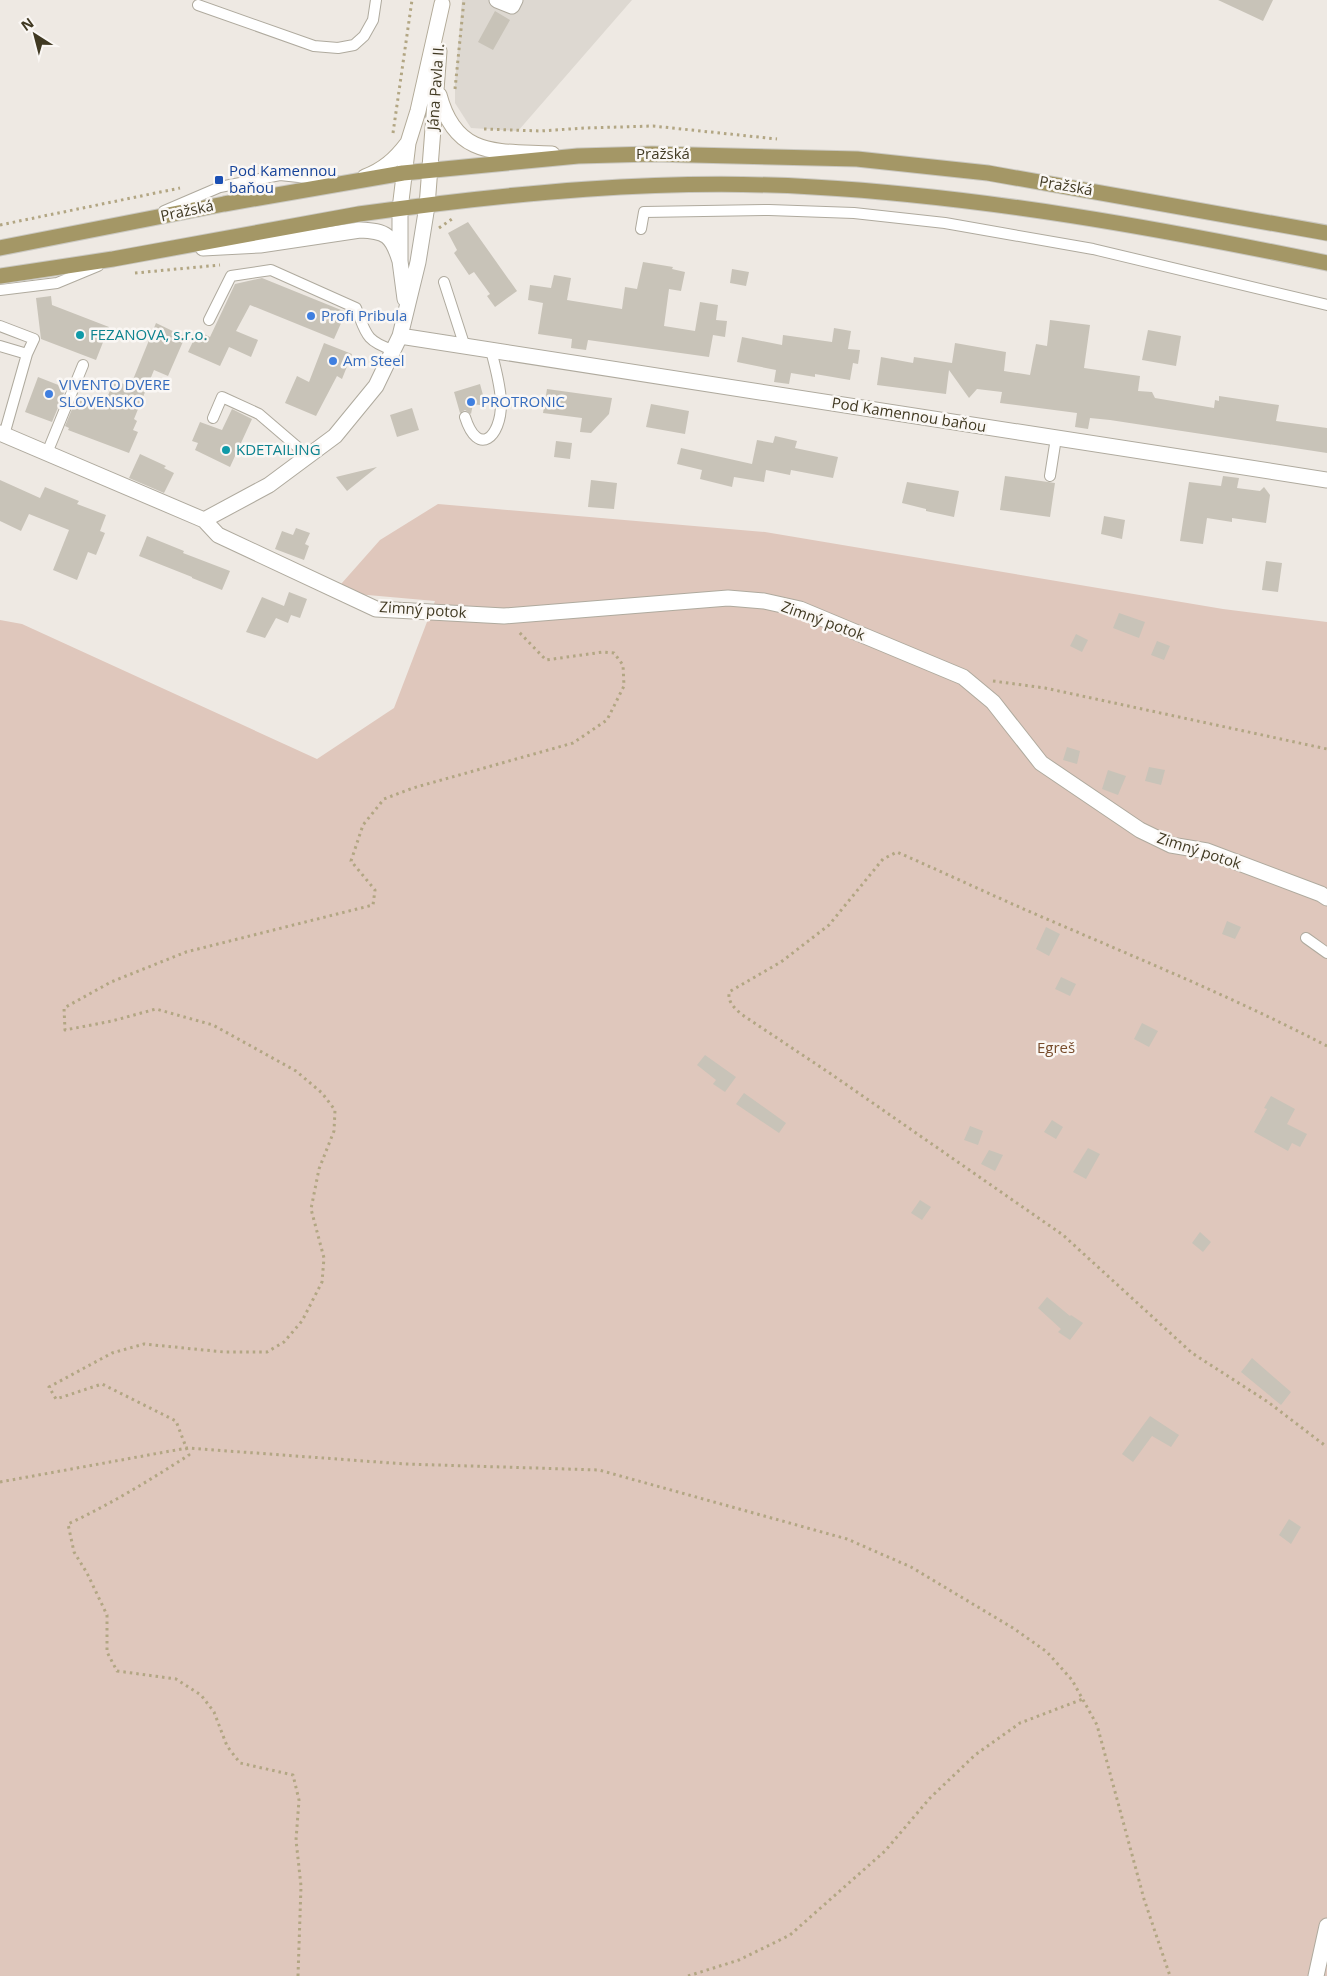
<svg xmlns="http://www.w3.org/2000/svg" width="1327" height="1976" viewBox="0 0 1327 1976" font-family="'Open Sans',sans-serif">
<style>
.built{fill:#ddd8d1}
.green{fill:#dfc7bc}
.building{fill:#c8c3b8}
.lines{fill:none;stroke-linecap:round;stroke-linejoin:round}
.lane-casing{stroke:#afaa9e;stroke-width:12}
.street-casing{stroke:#afaa9e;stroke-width:17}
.secondary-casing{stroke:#b2aa98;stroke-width:17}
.primary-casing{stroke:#cac8c1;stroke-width:17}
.path{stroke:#b2a683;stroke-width:3;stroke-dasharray:2.5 4;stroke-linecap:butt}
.lane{stroke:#fff;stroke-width:10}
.street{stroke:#fff;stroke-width:15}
.secondary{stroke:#fff;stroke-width:15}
.primary{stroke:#a49766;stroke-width:15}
.transit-dot{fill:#1a4fb4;stroke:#faf7f4;stroke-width:2}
.shop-dot{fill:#3f7fe0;stroke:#faf7f4;stroke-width:2}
.culture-dot{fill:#0f9aa8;stroke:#faf7f4;stroke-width:2}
.labels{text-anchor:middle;stroke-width:5;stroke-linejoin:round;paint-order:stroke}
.street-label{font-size:15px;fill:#403922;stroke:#faf7f4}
.transit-label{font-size:15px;fill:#164399;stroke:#faf7f4;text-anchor:start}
.shop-label{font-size:15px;fill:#366cbe;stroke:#faf7f4;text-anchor:start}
.culture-label{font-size:15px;fill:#0d838f;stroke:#faf7f4;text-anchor:start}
.park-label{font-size:15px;fill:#784c2b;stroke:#faf7f4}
</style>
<rect width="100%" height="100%" fill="#eee9e3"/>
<path class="built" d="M462,0H632L518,131L471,128L455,103V82Z"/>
<path class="green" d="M438,504L765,532L1223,609L1327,622V1976H0V620L22,624L317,759L394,708L435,601L334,592L380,540Z"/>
<path class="building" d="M1218,0H1273L1263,21Z
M495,11L510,20L493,50L478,42Z
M468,222L517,291L495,307L487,296L490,294L474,272L469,275L454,253L457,250L448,233Z
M643,262L673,267L672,269L685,272L681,291L669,289L664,326L695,331L700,302L718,305L716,320L727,321L725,337L713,335L709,357L588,340L586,350L571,348L572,339L538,334L543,303L528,300L530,285L551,288L554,275L571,278L567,300L622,309L625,287L637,289Z
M732,269L749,272L746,286L730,283Z
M262,278L346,312L334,339L250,305L236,331L258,340L251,357L229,347L220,366L188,352L198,331L210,337L235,284Z
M51,296L52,305L109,327L96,360L41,339L36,298Z
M1050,320L1090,325L1084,368L1140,376L1138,391L1152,392L1155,398L1214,408L1215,400L1219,401V396L1279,405L1276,421L1327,428V453L1110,420L1090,418L1088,429L1075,427L1077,413L1000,403L1002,392L977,389L969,398L949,370L946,394L877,385L881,357L913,363L914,357L952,363L955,343L1006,352L1004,371L1030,375L1036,344L1047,346Z
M156,323L185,337L168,376L154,370L134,419L137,421L133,430L138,432L129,453L68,430L69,428L65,426L77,397L103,406L115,380L130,387Z
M834,328L851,331L848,349L860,350L858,364L853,363L850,380L815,374V377L791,373L789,384L774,382L776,370L737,362L742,337L782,345L783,335L832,342Z
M1148,330L1181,336L1176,366L1142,360Z
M324,343L352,354L342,379L337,376L316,416L285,403L297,376L309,382Z
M38,377L66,388L52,422L25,412Z
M480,384L486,406L473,404L471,414L465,410L460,413L454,392Z
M547,389L612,398L609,414L591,433L580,432L582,418L543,413Z
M651,404L689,411L685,434L646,427Z
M412,408L419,430L397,437L390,415Z
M232,409L252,419L230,467L195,450L198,443L192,441L200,422L222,430Z
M775,436L797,441L795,448L838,457L833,478L791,470L790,475L766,470L764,482L734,477L732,487L700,479L702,470L677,464L681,448L752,464L757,440L773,443Z
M556,441L572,443L570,459L554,457Z
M140,454L166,466L164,468L174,473L164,493L129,478Z
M377,467L347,491L336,477Z
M1005,476L1055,483L1050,517L1000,510Z
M1223,476L1239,478L1237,488L1260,491L1264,487L1270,495L1266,523L1232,518V522L1207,518L1203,544L1180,541L1189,482L1221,486Z
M0,480L40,498L45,487L79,501L77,504L106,515L100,531L105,533L96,555L88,552L77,580L53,570L69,530L29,514L21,531L0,521Z
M591,480L617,483L614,509L588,507Z
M907,482L959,491L954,517L926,511V509L902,503Z
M1104,516L1125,520L1122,539L1101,534Z
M296,528L310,533L305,544L309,546L304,560L275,549L282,531L293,535Z
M147,536L184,551L183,553L230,571L222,590L192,578V577L139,556Z
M1266,561L1282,563L1278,592L1262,590Z
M289,592L307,599L300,618L291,615L288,623L276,618L265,638L246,632L262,597L284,606Z
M1119,613L1145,622L1139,638L1113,628Z
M1076,634L1088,640L1082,652L1070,646Z
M1157,641L1170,646L1164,660L1151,655Z
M1067,747L1080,751L1077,764L1063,760Z
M1149,767L1165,770L1161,785L1145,781Z
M1108,770L1126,776L1118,795L1102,789Z
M1227,921L1241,927L1235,939L1222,934Z
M1046,927L1060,934L1049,956L1036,949Z
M1061,977L1076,984L1070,996L1055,989Z
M1142,1023L1158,1031L1149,1047L1134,1039Z
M705,1055L736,1077L725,1092L713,1084L716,1080L697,1065Z
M744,1093L786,1123L779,1133L736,1104Z
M1271,1096L1295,1109L1287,1124L1307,1134L1300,1147L1292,1143L1288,1151L1254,1132L1267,1109L1264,1108Z
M1052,1120L1063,1127L1056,1139L1044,1132Z
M970,1126L983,1131L978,1145L964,1140Z
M1088,1148L1100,1154L1086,1179L1073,1172Z
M989,1150L1003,1155L995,1171L981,1164Z
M920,1200L931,1207L922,1220L911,1213Z
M1200,1232L1211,1242L1203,1252L1192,1243Z
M1047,1297L1070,1316L1071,1315L1083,1323L1070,1340L1058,1332L1061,1329L1038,1308Z
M1252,1358L1291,1392L1281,1405L1241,1372Z
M1150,1416L1179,1435L1171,1447L1152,1436L1133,1462L1122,1454Z
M1289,1519L1301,1527L1291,1544L1279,1535Z"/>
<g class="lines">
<g class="lane-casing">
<path id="lane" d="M198,5L314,46L338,48L354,45L364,36L373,20L376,0
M164,211L220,187L280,175L336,181
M641,229L644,212L769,210L854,213L945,223L1093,249L1327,305
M444,282L465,347
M0,290L57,283L98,266
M209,320L231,276L271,270L356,308C366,333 365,341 393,350
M0,326L34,339L27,354L4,435
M0,346L27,354
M465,417C478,458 501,437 501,404C501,386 495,367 491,350
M213,418L222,397L259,414L308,456
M47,453L83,365
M1050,476L1056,438
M1306,938L1327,953"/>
</g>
<g class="street-casing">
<path id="street" d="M497,0L512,6L515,0
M400,209V261L405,299
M203,248L260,245L360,230C386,231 392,235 400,261
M400,336L1327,480
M0,433L204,520L218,535L376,609L504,616L728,598L764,601L800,609L963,677L993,702L1041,763L1140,830L1171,845L1207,851L1321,894L1327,898
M204,520L269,485L335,436L376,386L400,336L418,262L427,206
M1316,1976L1327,1926"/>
</g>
<g class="secondary-casing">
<path id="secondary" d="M439,95C456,159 498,151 552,154
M365,177C383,170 395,160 407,144
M427,206L439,51
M400,209L408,143L418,111L442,4"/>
</g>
<g class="primary-casing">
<path id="primary" d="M0,248L224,204L403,173L578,156L652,154L857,159L988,173L1327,233
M0,276L113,259L359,214C509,193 662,178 813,187C987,197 1157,228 1327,263"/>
</g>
<path class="path" d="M455,89L464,0
M484,129L540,131L585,128L653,126L777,139
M393,133L412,0
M0,225L180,188
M439,228L452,219
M135,273L220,265
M993,681L1045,688L1327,749
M1327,1046C1229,995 1127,954 1026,910C983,891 940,871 897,852L883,859L829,925L781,962L729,992C728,1003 734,1007 741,1014L831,1074L1063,1235L1192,1353L1268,1402L1327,1447
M0,1482L187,1448L405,1464L599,1470L847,1539L911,1567L1013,1628L1047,1652L1072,1680L1097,1725L1144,1899L1170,1976
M298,1976L301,1886L296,1840L299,1800L293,1775L240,1763L227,1746L214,1712L201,1695L176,1679L117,1671L107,1652V1615L87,1573L74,1552L68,1524C111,1504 150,1480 189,1455L176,1421L102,1384L56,1399L49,1387L112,1353L144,1344L224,1352H267L284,1342L302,1321L322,1282L324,1258L311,1209L319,1169L334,1131L335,1110L322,1093L296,1071L213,1025L156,1009L112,1021L65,1030L64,1008L111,982L186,952L373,905L375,890L351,861L363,825L384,799L413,788L573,743L607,720L624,686L623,665L614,653L603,652L546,660L518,631
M688,1976L739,1960L790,1935L885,1851L930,1798L975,1755L1020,1723L1083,1699"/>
<use href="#lane" class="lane"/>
<use href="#street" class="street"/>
<use href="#secondary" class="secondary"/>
<use href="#primary" class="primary"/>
</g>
<rect class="transit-dot" x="214" y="175" width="10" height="10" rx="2.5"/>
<g class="shop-dot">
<circle cx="311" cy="316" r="5"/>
<circle cx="333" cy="361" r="5"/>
<circle cx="49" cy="394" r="5"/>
<circle cx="471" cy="402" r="5"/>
</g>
<g class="culture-dot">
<circle cx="80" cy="335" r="5"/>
<circle cx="226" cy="450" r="5"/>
</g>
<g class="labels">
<g class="street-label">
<text transform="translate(436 87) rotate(-86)" y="5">Jána Pavla II.</text>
<text x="663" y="159">Pražská</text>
<text transform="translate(1066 186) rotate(10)" y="5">Pražská</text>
<text transform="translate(187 211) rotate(-12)" y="5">Pražská</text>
<text transform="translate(909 415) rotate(9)" y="5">Pod Kamennou baňou</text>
<text transform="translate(423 610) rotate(4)" y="5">Zimný potok</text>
<text transform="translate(823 621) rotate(20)" y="5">Zimný potok</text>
<text transform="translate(1199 851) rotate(18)" y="5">Zimný potok</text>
</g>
<g class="transit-label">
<text x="229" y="176">Pod Kamennou<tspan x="229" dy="17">baňou</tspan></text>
</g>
<g class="shop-label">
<text x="321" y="321">Profi Pribula</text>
<text x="343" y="366">Am Steel</text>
<text x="59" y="390">VIVENTO DVERE<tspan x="59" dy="17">SLOVENSKO</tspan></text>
<text x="481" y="407">PROTRONIC</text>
</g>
<g class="culture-label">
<text x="90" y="340">FEZANOVA, s.r.o.</text>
<text x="236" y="455">KDETAILING</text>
</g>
<g class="park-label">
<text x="1056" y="1053">Egreš</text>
</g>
</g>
<g transform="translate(35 35) rotate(324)" stroke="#faf7f4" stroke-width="4" paint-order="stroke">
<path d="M0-4L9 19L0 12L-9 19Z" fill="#403922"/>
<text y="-8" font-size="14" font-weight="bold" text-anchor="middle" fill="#403922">N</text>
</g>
</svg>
